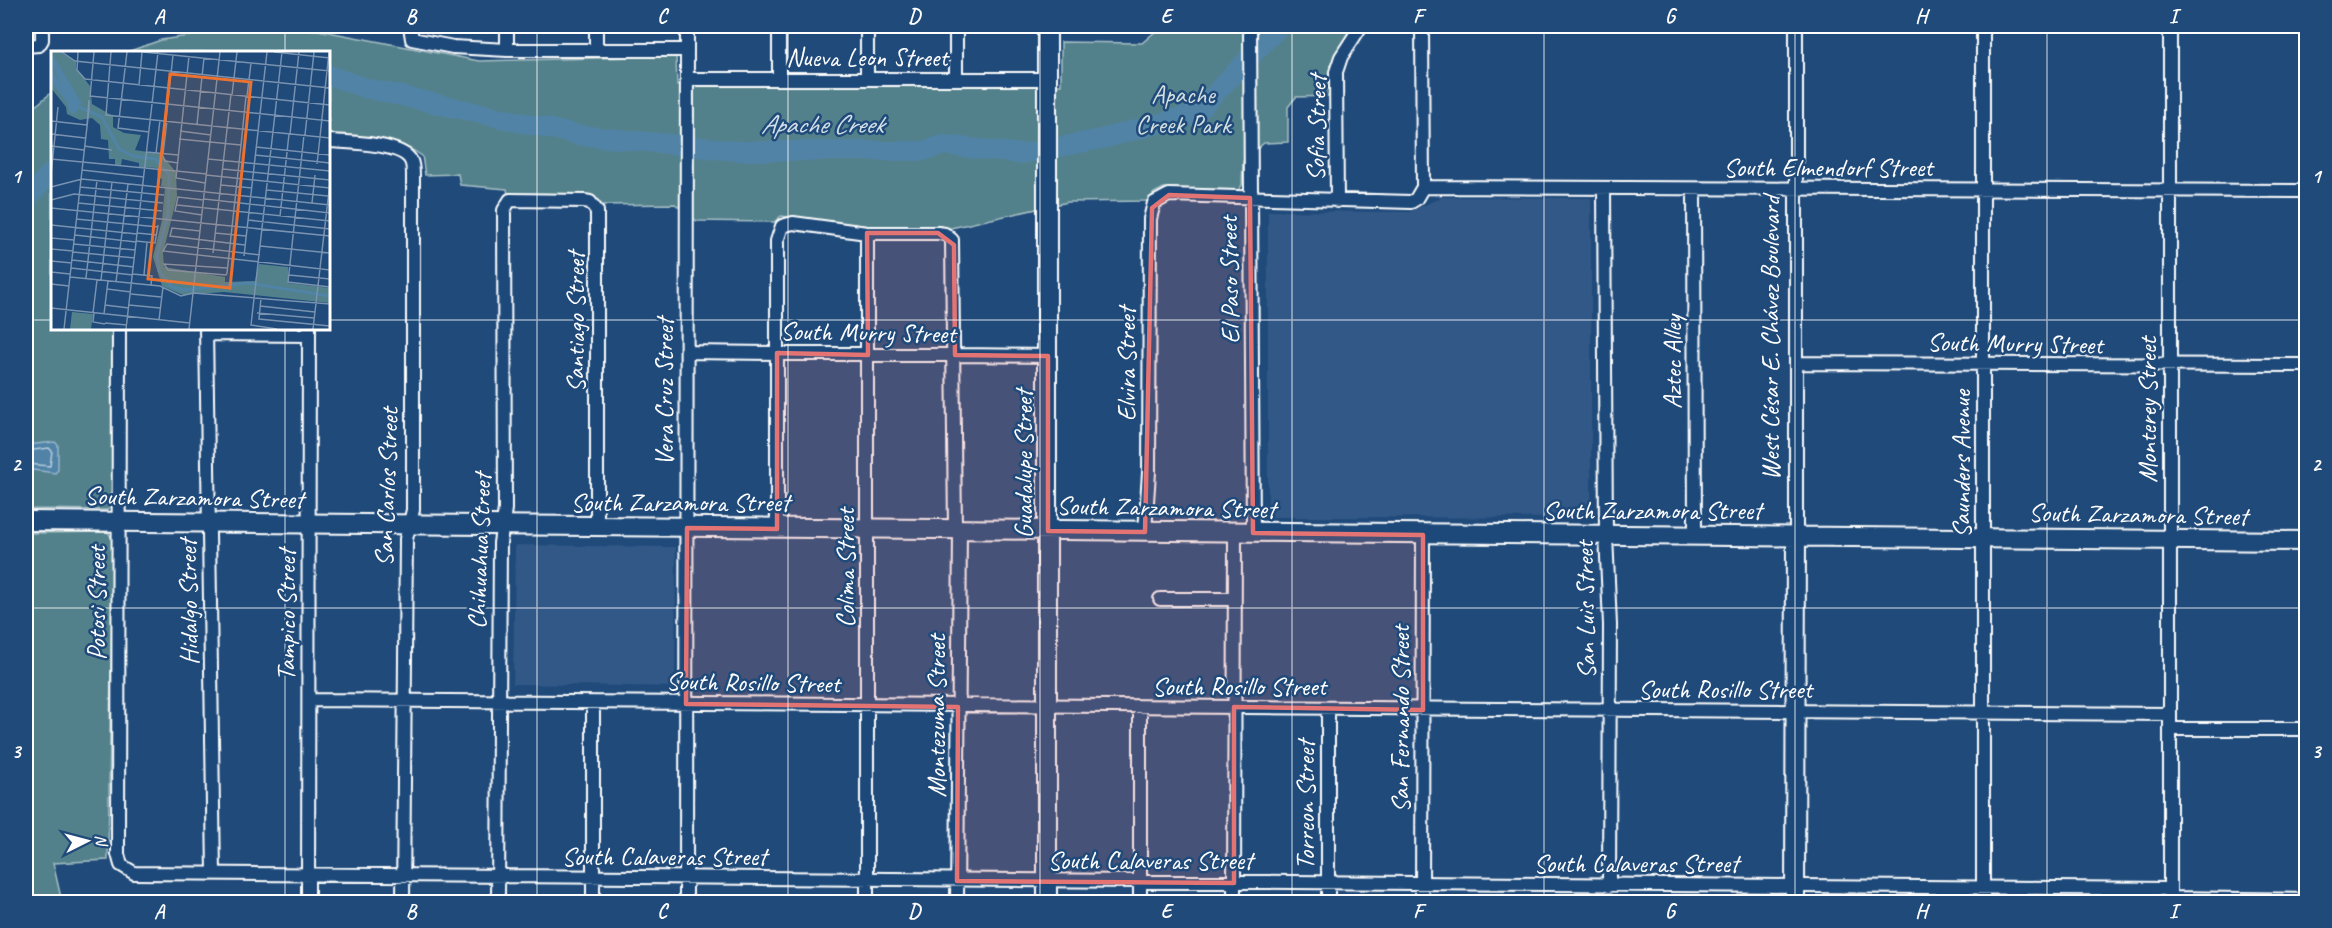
<svg xmlns="http://www.w3.org/2000/svg" width="2332" height="928" viewBox="0 0 2332 928" font-family="Caveat,sans-serif">
<style>
.built{fill:#305887}
.green{fill:#52818b;stroke:#a8c0c5;stroke-width:1.5}
.water{fill:#5183a7;stroke:#97b5ca;stroke-width:1.5}
.lines{fill:none;stroke-linecap:round;stroke-linejoin:round}
.shore{stroke:#b9cddc;stroke-width:1.5}
.river{stroke:#5183a7;stroke-width:20}
.street-casing{stroke:#fff;stroke-width:16}
.secondary-casing{stroke:#fff;stroke-width:22}
.street{stroke:#1f4a7a;stroke-width:12}
.secondary{stroke:#1f4a7a;stroke-width:18}
.marked{fill:#e47373;fill-opacity:0.2;stroke:#e47373;stroke-width:4.5;stroke-linejoin:round}
.grid{fill:none;stroke:#fff;stroke-width:1.5;stroke-opacity:0.55}
.labels{text-anchor:middle;stroke-width:5;stroke-linejoin:round;paint-order:stroke}
.street-label{font-size:26px;fill:#fff;stroke:#1f4a7a}
.park-label{font-size:26px;fill:#d4e0e2;stroke:#1f4a7a}
.water-label{font-size:27px;font-style:italic;fill:#d4e0e9;stroke:#1f4a7a}
.inset-river{fill:none;stroke:#5183a7;stroke-width:3}
.inset-road{fill:none;stroke:#7992af;stroke-width:1.5}
.view{fill:#eb7230;fill-opacity:0.15;stroke:#eb7230;stroke-width:3}
.inset-edge{fill:none;stroke:#fff;stroke-width:3}
.neatline{fill:none;stroke:#fff;stroke-width:2}
.grid-label{font-size:20px;text-anchor:middle;font-weight:bold;fill:#fff}
</style>
<rect width="100%" height="100%" fill="#1f4a7a"/>
<filter id="ink" filterUnits="userSpaceOnUse"><feTurbulence type="fractalNoise" baseFrequency=".0167" numOctaves="2"/><feDisplacementMap in="SourceGraphic" scale="12" xChannelSelector="R" yChannelSelector="G"/><feConvolveMatrix kernelMatrix="1 2 1 2 8 2 1 2 1" color-interpolation-filters="sRGB"/></filter>
<g filter="url(#ink)">
<path class="built" d="M1442,197L1591,198V518L1268,517V211L1409,212Z
M515,545L676,547L675,687L513,684Z
M1526,896L1785,898V902H1526Z"/>
<path class="green" d="M256,26L318,30L479,61L676,56L677,85H1061V42L1142,43L1157,30L1155,26H1355L1331,96L1296,97L1288,107V142L1264,143L1243,161L1242,185L1239,190L1164,188L1154,193L1148,201L1068,202L951,228L870,226L781,216L774,222L697,221L675,204L602,205L590,196L508,195L507,189L460,185L458,174L425,175L422,156C395,136 361,136 329,136L328,52H127L161,40Z
M52,92V328L113,329V505L107,510L26,509V114Z
M108,532L113,540L108,860L53,863L62,902H26V533Z"/>
<path class="water" d="M55,442L58,445V470L55,473L26,469V445Z"/>
<g class="lines">
<path class="shore" d="M26,451L49,448L52,451L50,466L26,464"/>
<path class="river" d="M328,75L365,88L578,135L737,151H923L944,145L1021,154L1101,139L1195,114L1280,26
M26,199L52,172"/>
<g class="street-casing">
<path id="street" d="M410,26L412,39L453,47L507,50H687
M779,26V79
M956,26V79
M1250,26L1253,533
M2170,26V902
M26,46L39,45L42,40V26
M507,50V26
M596,50V26
M687,79H1047
M867,79V26
M328,141C347,142 403,143 411,161C413,165 413,171 413,176V510L406,539L403,902
M1423,187L2306,191
M1604,188L1606,535L1610,625L1609,886
M1694,189L1695,536
M1337,201L1336,72L1341,57L1361,26
M119,328L118,854L121,865L134,873L2170,889
M206,328L214,874
M206,334L309,335
M687,352L1048,356
M1796,363L2306,365
M777,529V241L782,226L793,223L867,233H938L945,234L952,240L955,530
M1145,532L1149,472L1150,219L1154,203L1169,195L1411,202L1416,199L1423,187L1422,26
M1796,536V26
M1160,599H1234
M309,700L2170,714
M1328,708V902
M2170,729H2306
M2170,898L2306,900
M308,902L309,328
M498,902L500,543L505,509L504,210L510,200L584,201L590,202L597,211V527
M593,902V703
M686,902L687,26
M867,902V233
M957,902L960,530
M1140,902V708
M1234,902L1235,533
M1422,902L1423,535
M1983,902V26"/>
</g>
<g class="secondary-casing">
<path id="secondary" d="M1047,26V902
M26,521L2306,541
M1795,902L1796,536"/>
</g>
<use href="#street" class="street"/>
<use href="#secondary" class="secondary"/>
</g>
</g>
<path class="marked" d="M1169,195L1250,198L1253,533L1423,535V710L1234,707V883L957,881L958,707L686,704L687,528L777,529V353L868,355L867,233H938L954,245L955,355L1048,356V531L1145,532L1152,208Z"/>
<path class="grid" d="M285,26V52M537,26V902M788,26V902M1040,26V902M1292,26V902M1544,26V902M1795,26V902M2047,26V902M26,320H52M328,320H2306M285,328V902M26,608H2306"/>
<g class="labels">
<g class="street-label">
<text x="867" y="66">Nueva Leon Street</text>
<text transform="translate(1316 128) rotate(-89)" y="9">Sofia Street</text>
<text x="1828" y="176">South Elmendorf Street</text>
<text transform="translate(1229 280) rotate(-91)" y="9">El Paso Street</text>
<text transform="translate(575 322) rotate(-90)" y="9">Santiago Street</text>
<text transform="translate(868 332) rotate(1)" y="9">South Murry Street</text>
<text transform="translate(1770 338) rotate(-90)" y="9">West César E. Chávez Boulevard</text>
<text transform="translate(2015 343) rotate(1)" y="9">South Murry Street</text>
<text transform="translate(1672 362) rotate(-90)" y="9">Aztec Alley</text>
<text transform="translate(1126 364) rotate(-90)" y="9">Elvira Street</text>
<text transform="translate(664 392) rotate(-90)" y="9">Vera Cruz Street</text>
<text transform="translate(2147 410) rotate(-90)" y="9">Monterey Street</text>
<text transform="translate(1023 464) rotate(-90)" y="9">Guadalupe Street</text>
<text transform="translate(1961 464) rotate(-90)" y="9">Saunders Avenue</text>
<text transform="translate(386 487) rotate(-88)" y="9">San Carlos Street</text>
<text transform="translate(194 497) rotate(1)" y="9">South Zarzamora Street</text>
<text x="680" y="511">South Zarzamora Street</text>
<text transform="translate(1166 507) rotate(1)" y="9">South Zarzamora Street</text>
<text x="1652" y="519">South Zarzamora Street</text>
<text transform="translate(2138 514) rotate(1)" y="9">South Zarzamora Street</text>
<text transform="translate(479 551) rotate(-88)" y="9">Chihuahua Street</text>
<text transform="translate(845 568) rotate(-90)" y="9">Colima Street</text>
<text transform="translate(188 602) rotate(-91)" y="9">Hidalgo Street</text>
<text transform="translate(96 603) rotate(-90)" y="9">Potosi Street</text>
<text transform="translate(1585 610) rotate(-91)" y="9">San Luis Street</text>
<text transform="translate(286 615) rotate(-90)" y="9">Tampico Street</text>
<text transform="translate(753 682) rotate(1)" y="9">South Rosillo Street</text>
<text x="1239" y="695">South Rosillo Street</text>
<text x="1725" y="698">South Rosillo Street</text>
<text transform="translate(936 716) rotate(-90)" y="9">Montezuma Street</text>
<text transform="translate(1400 719) rotate(-90)" y="9">San Fernando Street</text>
<text transform="translate(1305 805) rotate(-90)" y="9">Torreon Street</text>
<text x="664" y="865">South Calaveras Street</text>
<text x="1150" y="869">South Calaveras Street</text>
<text x="1636" y="872">South Calaveras Street</text>
</g>
<g class="park-label">
<text x="1183" y="103">Apache<tspan x="1183" dy="30">Creek Park</tspan></text>
</g>
<g class="water-label">
<text x="822" y="133">Apache Creek</text>
</g>
</g>
<g transform="translate(51 51)">
<rect width="279" height="279" fill="#1f4a7a"/>
<path d="M0,1H10L25,11V17L39,35L41,53L62,65V76L73,82L90,84L84,99L110,103L125,121L126,146L112,202L113,216L174,226V231L204,230L208,213L237,216V232L279,237V252L173,241L132,244L111,235L102,206L111,169L114,136L110,135L111,128L107,126L106,117L88,116V112L71,108L70,114H64V108H58L57,89L50,88L49,74L41,67L29,69L16,63L15,56L0,37ZM21,261L42,263L40,278H19Z" fill="#52818b"/>
<path d="M2,4L31,53L26,54L27,61H23L27,63L19,62L16,51L1,33L0,18L11,34L0,13Z" fill="#5183a7"/>
<path class="inset-river" d="M25,55L51,66L68,98L82,105L104,108L118,124L117,164L106,204L108,220L121,236L132,239L197,232L279,245"/>
<path class="inset-road" d="M11,1L24,10L279,37M27,1L26,19L34,28L279,54M60,1L55,64L279,87M76,1L67,77L98,81M92,1L279,20M223,1L279,7M138,5L125,127L154,132M88,34L91,1M181,44L186,1M39,45L279,70M196,45L200,12M39,46L43,1M0,70L36,74M115,70L122,4M146,73L153,7M129,80L160,84M0,83L34,87M239,83L248,1M253,84L237,231L279,236M254,84L263,1M269,86L278,1M128,88L190,94M0,95L33,99M33,95L61,99M205,96L279,104M96,101L127,104M105,102L109,69M111,103L114,110L127,112M112,103L116,70M204,104L279,112M0,108L156,123M157,108L279,120M266,113L269,86M172,118L279,129M31,119L93,126M0,124L7,56M155,124L279,137M170,134L201,137M0,136L31,128L279,154M29,136L113,144M216,139L277,145M153,148L279,162M0,149L23,143L112,152M27,152L111,160M261,152L264,124M126,154L279,170M0,157L279,185M151,164L124,160L127,146L153,149M229,165L238,83M25,168L107,176M197,169L279,178M0,174L86,183M149,180L121,177L119,185L194,194M86,182L106,184M164,182L195,185M24,184L85,191M0,187L23,189M85,190L104,192L107,174M23,193L84,199M209,195L279,202M0,198L22,200M22,201L84,207M162,202L180,43M209,204L116,193L112,200L279,219M193,205L216,1M21,209L83,216M0,210L21,212M20,217L82,224M176,217L113,213L117,219L175,224L176,222L190,94L195,45M0,221L19,223M82,223L101,225L100,234M93,224L96,191M238,224L279,228M19,226L109,235L130,245L142,242M35,227L46,129M50,229L61,131M65,231L77,133M0,233L18,235M56,238L80,241M142,242L279,253M80,243L110,246M210,247L208,268L279,275M54,254L78,257M78,254L109,257M209,255L264,261M0,257L139,272M42,262L46,229M43,262L42,271L54,273M206,262L263,267M53,263L57,230M108,269L112,236M54,272L76,274M13,278L38,58V49L36,74M75,278L107,1M138,278L169,1M226,278L200,274L231,1M262,278L279,131"/>
<path class="view" d="M119,23L200,31L179,237L97,228Z"/>
<rect width="279" height="279" class="inset-edge"/>
</g>
<rect width="2332" height="928" fill="none" stroke="#1f4a7a" stroke-width="66"/>
<g transform="translate(87 841) rotate(84)" stroke="#1f4a7a" stroke-width="4.5" paint-order="stroke">
<path d="M0-4.5L10 22L0 15L-10 22Z" fill="#ffffff"/>
<text y="-9" font-size="16" font-weight="bold" text-anchor="middle" fill="#ffffff">N</text>
</g>
<rect x="33" y="33" width="2266" height="862" class="neatline"/>
<g class="grid-label">
<text x="159" y="23">A</text>
<text x="411" y="23">B</text>
<text x="662" y="23">C</text>
<text x="914" y="23">D</text>
<text x="1166" y="23">E</text>
<text x="1418" y="23">F</text>
<text x="1670" y="23">G</text>
<text x="1921" y="23">H</text>
<text x="2173" y="23">I</text>
<text x="16" y="183">1</text>
<text x="2316" y="183">1</text>
<text x="16" y="471">2</text>
<text x="2316" y="471">2</text>
<text x="16" y="758">3</text>
<text x="2316" y="758">3</text>
<text x="159" y="918">A</text>
<text x="411" y="918">B</text>
<text x="662" y="918">C</text>
<text x="914" y="918">D</text>
<text x="1166" y="918">E</text>
<text x="1418" y="918">F</text>
<text x="1670" y="918">G</text>
<text x="1921" y="918">H</text>
<text x="2173" y="918">I</text>
</g>
</svg>
